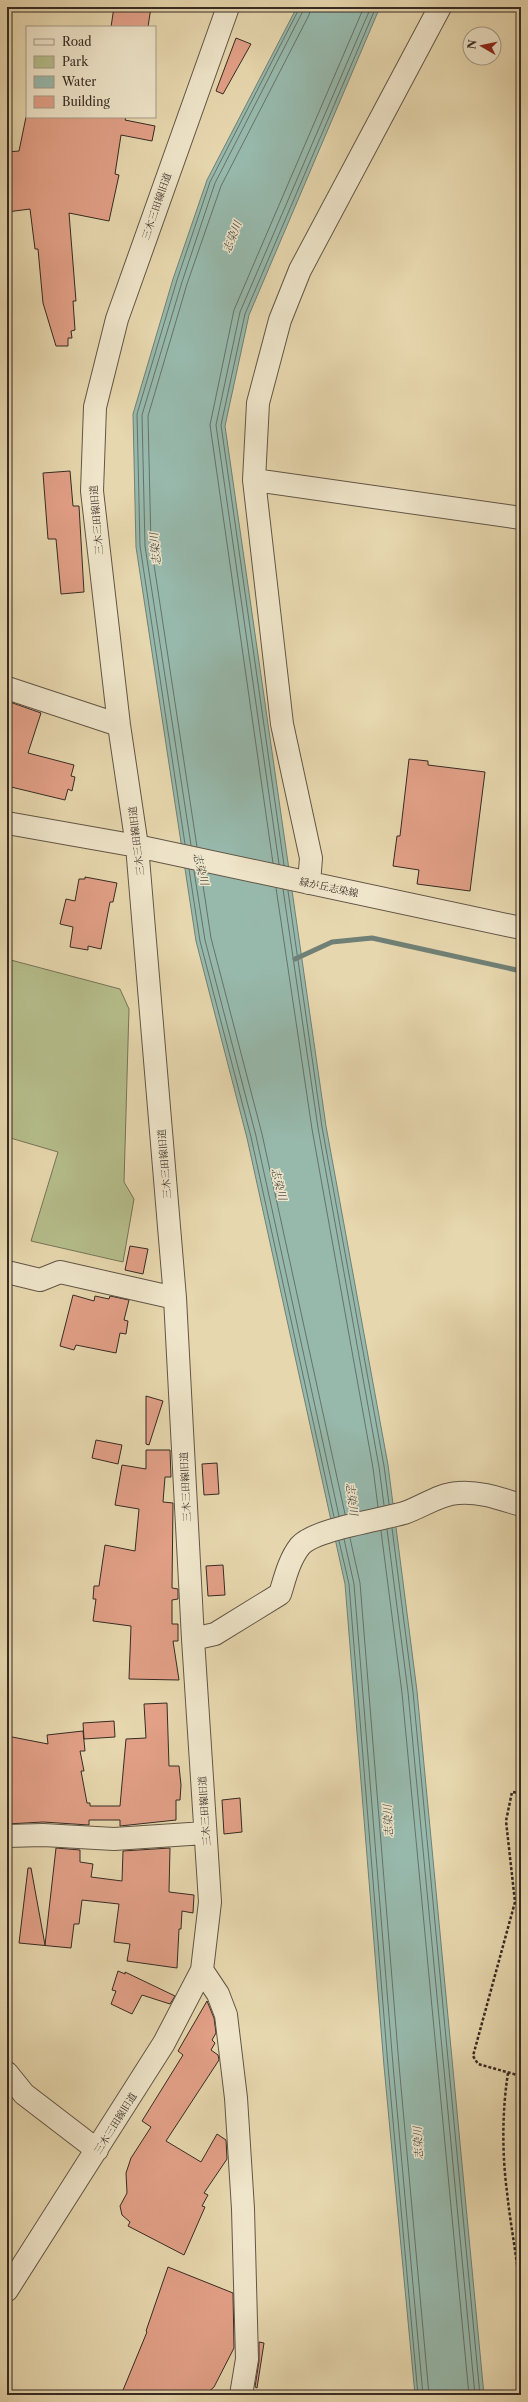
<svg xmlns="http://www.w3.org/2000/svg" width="528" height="2402" viewBox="0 0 528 2402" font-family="'Libre Caslon Text','Noto Serif JP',serif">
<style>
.green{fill:#b5be8b;stroke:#767458}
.water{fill:#97b9ac;stroke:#708076}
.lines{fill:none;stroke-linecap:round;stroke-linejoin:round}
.shore{stroke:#667268;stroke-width:1}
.stream{stroke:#708076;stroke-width:5}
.building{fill:#e2a087;stroke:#362b24}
.minor-casing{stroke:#625646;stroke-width:24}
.path{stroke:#362b24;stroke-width:2.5;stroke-dasharray:3 2;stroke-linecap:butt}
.minor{stroke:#efe5ca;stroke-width:22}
.labels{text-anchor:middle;stroke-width:3;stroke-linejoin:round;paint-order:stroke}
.street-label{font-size:10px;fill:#362b24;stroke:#efe5ca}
.water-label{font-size:11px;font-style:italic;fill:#4e4e46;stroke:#efe5ca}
</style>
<rect width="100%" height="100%" fill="#e7d7ae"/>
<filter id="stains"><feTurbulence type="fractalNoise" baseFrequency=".005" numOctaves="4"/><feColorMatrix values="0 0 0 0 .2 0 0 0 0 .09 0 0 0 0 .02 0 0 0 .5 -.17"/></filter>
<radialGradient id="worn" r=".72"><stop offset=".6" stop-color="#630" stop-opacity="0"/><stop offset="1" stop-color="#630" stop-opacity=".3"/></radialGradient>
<path class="green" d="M7,959L120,989L129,1009L124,1182L134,1199L123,1262L31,1241L58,1152L7,1137Z"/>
<path class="water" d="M297,7H380L249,315L225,426L326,1126L388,1465L417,1691L484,2395H415L384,2066L345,1584L247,1138L196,941L136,547L133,414L173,279L207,180Z"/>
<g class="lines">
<path class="shore" d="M185,844L140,546L137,414L177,280L210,182L300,7
M191,845L145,546L142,415L182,282L215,183L305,7
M197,847L151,545L148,416L187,284L221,186L309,15L311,7
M273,863L210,425L234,310L364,7
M279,864L216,425L240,312L371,7
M284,865L221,425L245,314L376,7
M189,869L200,941L251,1137L334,1517
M194,871L205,940L256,1136L339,1516
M201,872L211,938L262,1134L345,1514
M276,888L312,1129L373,1468L378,1507
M283,889L318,1128L379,1467L384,1505
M288,891L322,1127L384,1466L389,1504
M392,1528L413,1692L480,2395
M387,1529L408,1692L475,2395
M381,1531L402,1693L469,2395
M350,1538L360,1583L399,2065L429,2395
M344,1539L354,1584L393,2065L423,2395
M339,1541L349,1584L388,2066L418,2395"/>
<path class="stream" d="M295,959L332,942L372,938L521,971"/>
</g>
<path class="building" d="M114,7H151L148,27H111Z
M236,38L251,44L223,94L216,91Z
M26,117H126L125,120L155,126L152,141L121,135L115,174L119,175L109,221L69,213L76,301H73L75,330L71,331L72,338H68V346H56L43,303L38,249H35L30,209L7,212V152L19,151Z
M70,471L73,506H79L84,592L61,594L56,539H48L43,473Z
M7,701L41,713L28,753L74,765L71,776L75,777L72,791L68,789L65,800L7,786Z
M409,759L428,761V765L485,772L470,891L417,884L419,870L393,866L397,836H400Z
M85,877L117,883L113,902H110L101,949L88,946V950L70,947L73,927L60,924L66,899L75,901L79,879H85Z
M130,1246L148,1249L143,1274L125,1270Z
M73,1295L94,1301L95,1296L109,1299L110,1296L129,1300L124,1320L128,1321L126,1334L120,1333L116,1353L76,1345L74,1350L60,1346Z
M146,1396L163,1401L149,1445L146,1444Z
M96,1440L122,1445L118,1464L92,1458Z
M146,1450H170L171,1477H165L163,1502L173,1503L172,1588L178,1589V1599L172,1600V1624H178V1641H173L179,1680L129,1679L131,1626L93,1621L96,1599H93L94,1586H99L105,1545L135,1551L139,1509L115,1505L122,1465L146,1469Z
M217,1463L219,1494L204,1495L202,1464Z
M223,1565L225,1595L208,1596L206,1566Z
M167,1703L169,1766H179L181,1785L180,1800H176V1820L120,1826V1820H89V1825L43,1822L7,1824V1736L48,1744L47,1735L83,1731L85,1751H80L84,1771H81L87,1803H90V1806H120L126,1739L146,1738L144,1704Z
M114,1721L115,1737L84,1739L83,1723Z
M240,1798L242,1832L224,1834L222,1800Z
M56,1848L80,1850V1862L93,1864L91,1877L122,1881L123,1851L170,1848L169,1892L194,1895L193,1913L182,1911L181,1929H179L177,1968L127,1961L130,1944L114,1942L119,1904L82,1900L79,1924H74L71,1948L19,1943L28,1868H31L45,1945Z
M118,1971L125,1974V1972L175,1996L170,2004L142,1995L132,2014L111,2004L116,1991L112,1990Z
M207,2001L214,2018L216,2033L212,2040L215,2043L211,2050L218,2055L219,2060L166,2141L201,2162L217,2134L226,2140L227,2159L204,2193L208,2195L202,2206L205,2207L184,2255L128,2226L130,2222L122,2215L120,2206L127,2193L126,2173L131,2158L151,2127L142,2121L183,2055L178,2051Z
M168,2267L233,2293L234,2348L214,2387L205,2395H121L147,2332L146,2331Z
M259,2342L264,2343L257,2388L255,2387L259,2361Z"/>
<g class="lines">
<g class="minor-casing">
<path id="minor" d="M254,480L521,518
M7,688L119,725
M7,823L137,846L521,928
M309,883L311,858L282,724L254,480L258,403L280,320L300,270L440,7
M7,1272L40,1280L60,1272L175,1298
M193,1639L215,1634L280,1594C285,1578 289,1560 300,1546C315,1529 380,1520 404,1513C422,1507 439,1494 458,1493C480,1491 501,1499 521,1505
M7,1836L43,1835L114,1839L205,1833
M202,1970L218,1994L226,2015L236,2098L243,2209L247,2359L241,2395
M7,2073L24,2094L97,2150
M7,2290L164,2043L202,1970L210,1902L193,1639L175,1298L137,846L119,725L92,491L95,407L117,319L228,7"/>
</g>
<path class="path" d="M521,1793L512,1792L506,1821L515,1902L473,2056L478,2064L521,2076
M508,2073C502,2111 502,2154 507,2192C511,2231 520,2271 521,2310"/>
<use href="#minor" class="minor"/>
</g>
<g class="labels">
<g class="street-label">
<text transform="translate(156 206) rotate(-71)" y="4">三木三田線旧道</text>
<text transform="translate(96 520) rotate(-95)" y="4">三木三田線旧道</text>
<text transform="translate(136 841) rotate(-97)" y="4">三木三田線旧道</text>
<text transform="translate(329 887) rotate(12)" y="4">緑が丘志染線</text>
<text transform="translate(164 1164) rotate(-95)" y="4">三木三田線旧道</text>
<text transform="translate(185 1487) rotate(-93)" y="4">三木三田線旧道</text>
<text transform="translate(204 1811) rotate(-94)" y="4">三木三田線旧道</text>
<text transform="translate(115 2123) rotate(-58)" y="4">三木三田線旧道</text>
</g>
<g class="water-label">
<text transform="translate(232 237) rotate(-69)" y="4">志染川</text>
<text transform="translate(155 549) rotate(-95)" y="4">志染川</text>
<text transform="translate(201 869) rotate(76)" y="4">志染川</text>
<text transform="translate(279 1184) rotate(76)" y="4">志染川</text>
<text transform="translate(352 1499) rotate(83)" y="4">志染川</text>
<text transform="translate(388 1821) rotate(-93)" y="4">志染川</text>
<text transform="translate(418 2143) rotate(-93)" y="4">志染川</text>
</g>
</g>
<rect width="528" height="2402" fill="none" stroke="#e7d7ae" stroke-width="24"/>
<rect x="8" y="8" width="512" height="2386" fill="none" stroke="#362b24" stroke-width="2"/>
<rect x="12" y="12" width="504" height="2378" fill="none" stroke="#362b24"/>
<rect x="26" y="26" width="130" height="92" fill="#efe5ca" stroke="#a59b88"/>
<rect x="34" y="39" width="20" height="6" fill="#efe5ca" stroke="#a59b88"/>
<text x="62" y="46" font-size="12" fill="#362b24">Road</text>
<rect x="34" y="56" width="20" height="12" fill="#b5be8b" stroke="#a59b88"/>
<text x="62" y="66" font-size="12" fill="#362b24">Park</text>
<rect x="34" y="76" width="20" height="12" fill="#97b9ac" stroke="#a59b88"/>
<text x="62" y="86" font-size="12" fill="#362b24">Water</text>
<rect x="34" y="96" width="20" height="12" fill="#e2a087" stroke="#a59b88"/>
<text x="62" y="106" font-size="12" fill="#362b24">Building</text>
<g transform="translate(482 46) rotate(279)"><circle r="19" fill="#efe5ca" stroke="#a59b88"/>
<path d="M0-3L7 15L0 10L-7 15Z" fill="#8f2418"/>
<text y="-6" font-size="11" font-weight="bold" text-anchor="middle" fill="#362b24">N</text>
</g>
<rect width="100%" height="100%" filter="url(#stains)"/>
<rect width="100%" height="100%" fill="url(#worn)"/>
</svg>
